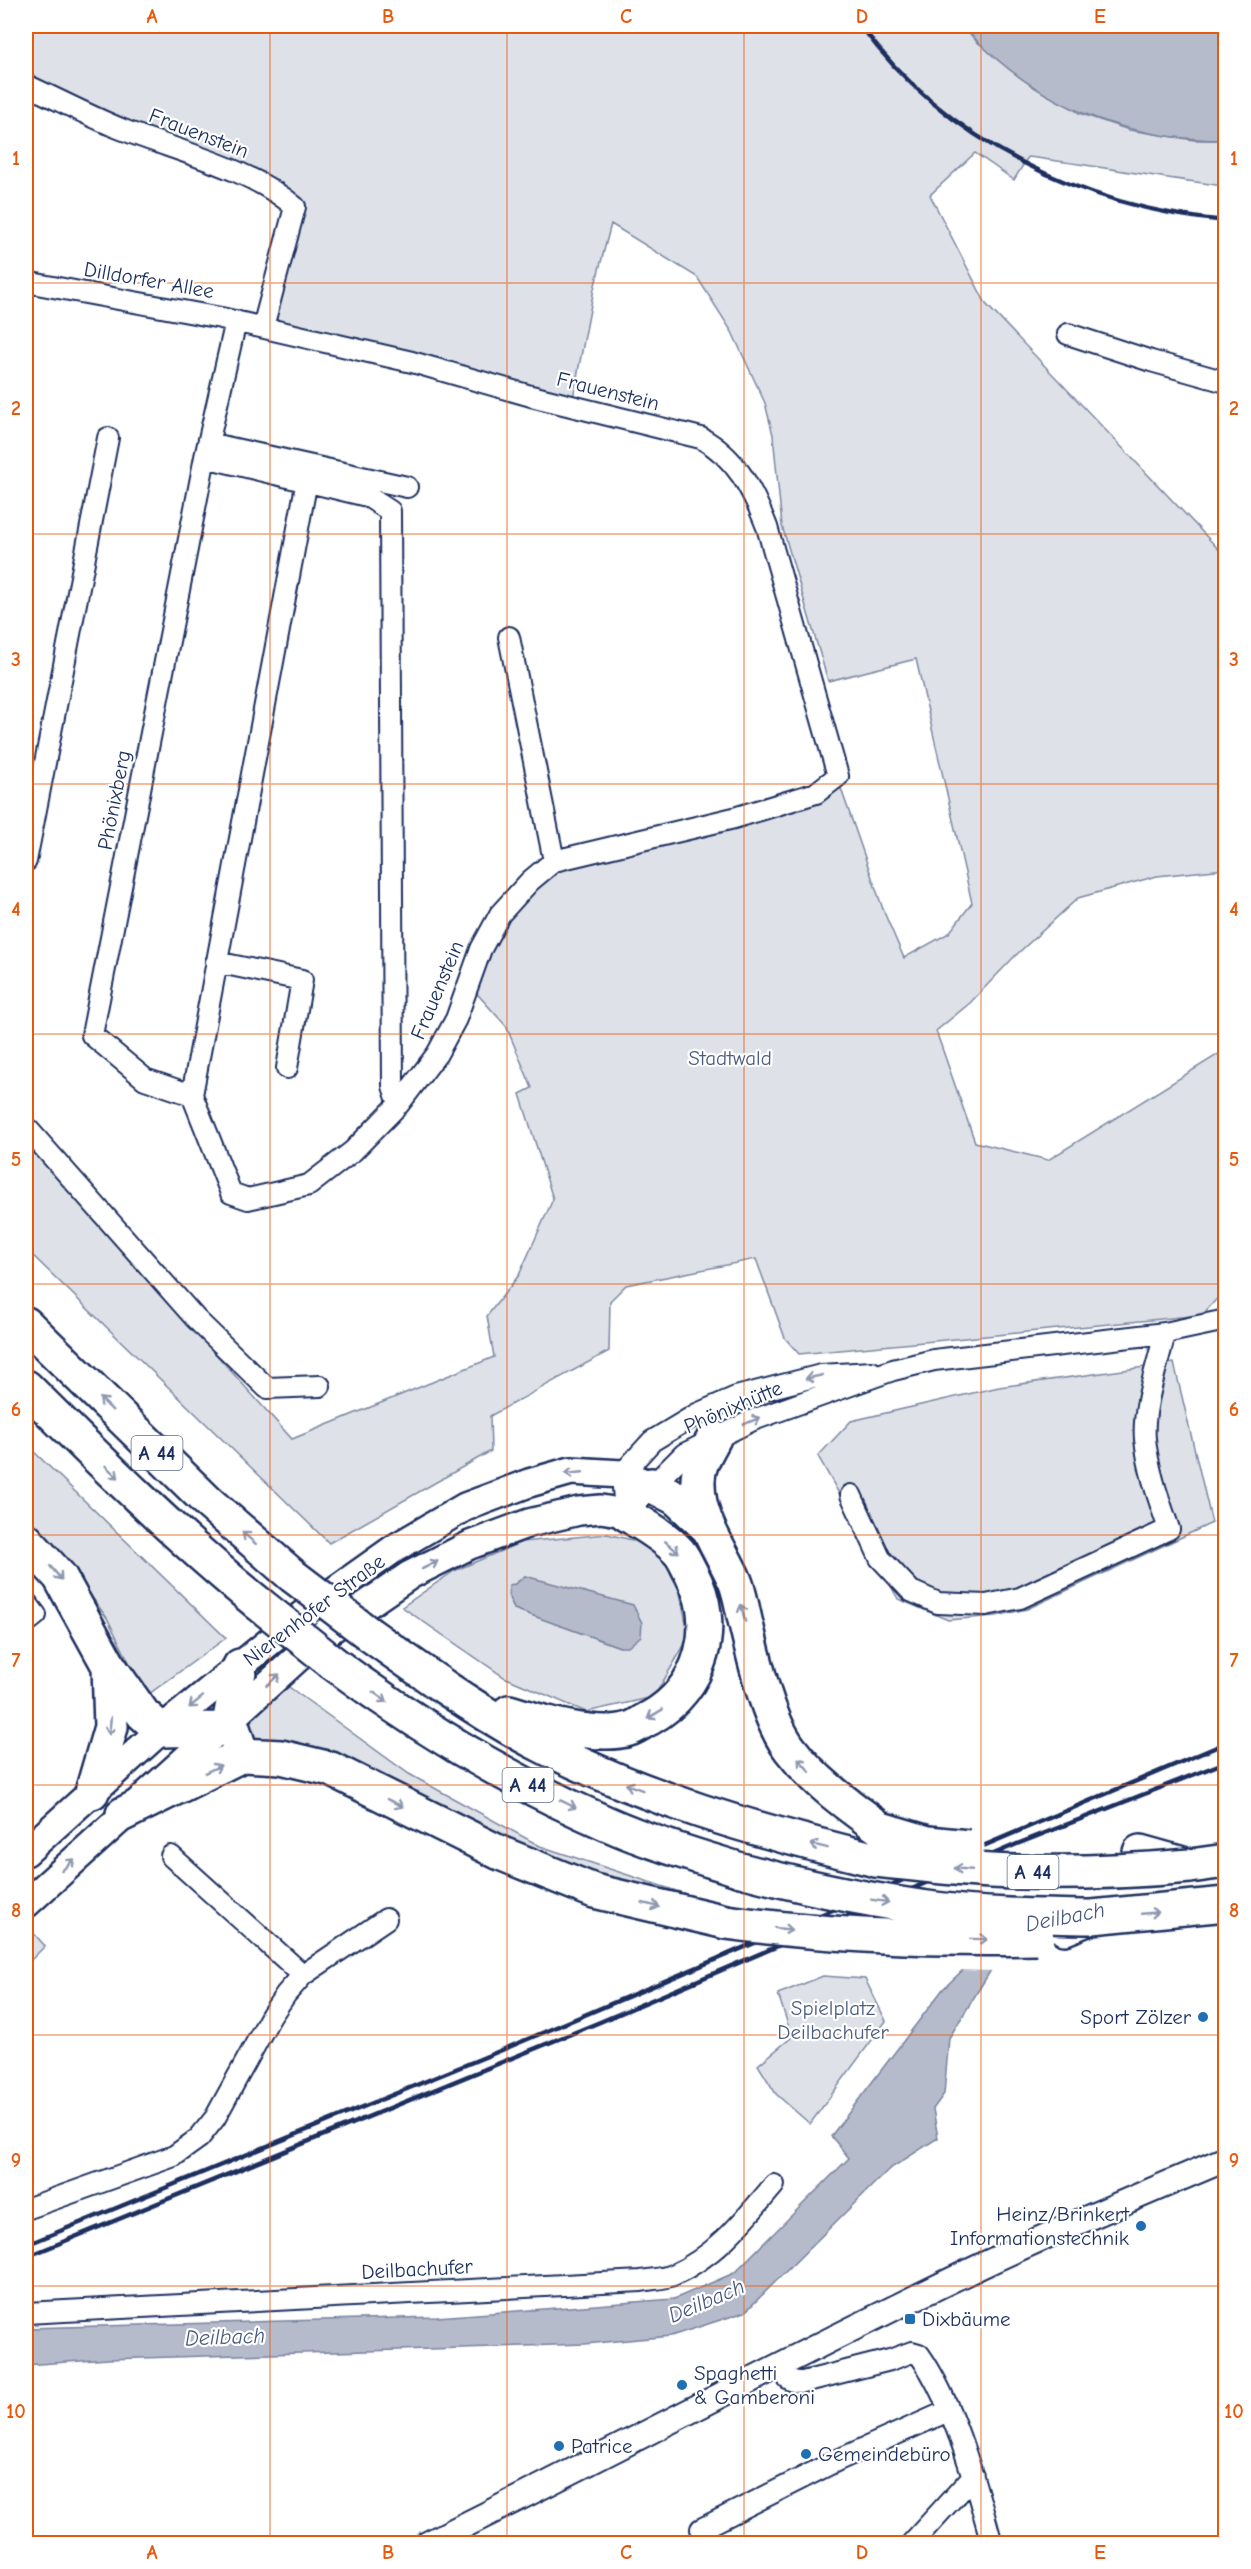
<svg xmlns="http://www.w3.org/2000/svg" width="1251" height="2569" viewBox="0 0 1251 2569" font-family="'Comic Neue',sans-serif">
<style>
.green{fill:#dee1e7;stroke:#7c88a2;stroke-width:1.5;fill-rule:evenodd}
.water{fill:#b5bbca;stroke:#77839f;stroke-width:1.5}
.pier{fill:#fff}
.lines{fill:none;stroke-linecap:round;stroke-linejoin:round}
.minor-casing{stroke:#1b2f5e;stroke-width:24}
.tertiary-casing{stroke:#1b2f5e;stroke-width:28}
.secondary-casing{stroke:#1b2f5e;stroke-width:32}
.motorway-casing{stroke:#1b2f5e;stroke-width:38}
.minor{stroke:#fff;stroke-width:20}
.tertiary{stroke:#fff;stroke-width:24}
.secondary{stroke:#fff;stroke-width:27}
.motorway{stroke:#fff;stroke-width:33}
.rail{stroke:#1b2f5e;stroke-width:4.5}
.motorway-bridge-casing{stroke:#1b2f5e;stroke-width:38;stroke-linecap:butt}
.motorway-bridge{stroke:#fff;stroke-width:33}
.oneway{stroke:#8d97ae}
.grid{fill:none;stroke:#e8590c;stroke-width:1.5;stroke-opacity:0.55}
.poi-dot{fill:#1f6fb2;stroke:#fff;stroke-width:2}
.labels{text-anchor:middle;stroke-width:4.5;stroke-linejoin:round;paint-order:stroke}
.shield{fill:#fff;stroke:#5f6d8e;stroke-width:1.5}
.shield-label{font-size:20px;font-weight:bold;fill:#1b2f5e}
.street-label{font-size:21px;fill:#1b2f5e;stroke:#fff}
.park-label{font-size:21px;fill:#4c5c80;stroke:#fff}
.poi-label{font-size:21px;fill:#1b2f5e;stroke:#fff;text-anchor:start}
.water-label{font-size:22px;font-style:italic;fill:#49597e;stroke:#fff}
.neatline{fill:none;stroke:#e8590c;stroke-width:2}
.grid-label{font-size:20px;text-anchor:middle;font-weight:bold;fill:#e8590c}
</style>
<rect width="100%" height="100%" fill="#fff"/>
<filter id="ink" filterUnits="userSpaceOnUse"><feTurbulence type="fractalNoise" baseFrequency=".0167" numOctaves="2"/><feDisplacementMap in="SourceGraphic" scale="12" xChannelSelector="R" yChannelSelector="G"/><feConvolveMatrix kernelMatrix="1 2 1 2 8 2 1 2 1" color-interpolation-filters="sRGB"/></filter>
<g filter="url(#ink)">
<path class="green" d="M26,26H963L977,42L1079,113L1129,130L1194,140H1225V186C1159,178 1094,165 1028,157L1014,180L975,153L930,195L986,304L1225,556V869L1157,876L1078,898L1015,956L970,1003L936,1031L975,1142L1048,1160L1225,1050V1290L1202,1315L799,1354L785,1338L756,1259L626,1285L610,1301L609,1351L490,1416L491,1451L329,1543L26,1249V1143L292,1439L494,1357L487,1316L519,1275L553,1199L520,1094L532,1088L506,1026L471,987L503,915L558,864L838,780L884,912L904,958L949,933L972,903L916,659L828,681L782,526L773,435L765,403L732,332L697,277L611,224L594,289L572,403L266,326L298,206L26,82Z
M26,768L40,771L26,843Z
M1174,1363L1212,1523L1027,1609L996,1616L948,1620L898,1599L818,1456L851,1421L999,1387Z
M26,1444L226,1638L146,1696L107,1618L50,1540L26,1515Z
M607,1534L653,1545L678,1583L689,1637L654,1697L586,1712L504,1677L402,1607L454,1571L522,1542ZM525,1576L620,1647L514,1609L509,1595L515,1584Z
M289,1687L409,1774L540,1846L722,1906L597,1880L252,1736L247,1727L255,1715Z
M30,1929L45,1946L26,1965V1933Z
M823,1976L865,1979L886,2021L810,2124L776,2094L758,2065L792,2037L778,1994Z"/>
<path class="water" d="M963,26H1225V140C1121,140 1033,104 963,26Z
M525,1576L633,1605L642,1623L641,1636L628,1647H620L514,1609L509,1595V1585L515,1584Z
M1031,1905L949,2038L944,2094L933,2109L938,2138L888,2170L745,2312L671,2336L585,2344L108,2359L26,2365V2328L437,2317L674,2299L734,2273L849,2158L831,2136L943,1989Z"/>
<path class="pier" d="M1226,1865V1892L1174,1901L1002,1960L995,1971L958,1970L1030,1902Z"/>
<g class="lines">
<g class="minor-casing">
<path id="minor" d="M26,85C57,99 89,116 121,129C176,151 251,168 295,207L263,327
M26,282L221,318L412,362L531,396L701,438C737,458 752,489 767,527L838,776L816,793L734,818L554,861L530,881L500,914L481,949L456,1019L437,1054L399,1104L353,1151L309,1185L248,1199L231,1193L192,1095L145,1079L92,1035L205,457L236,321
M1068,334L1151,361L1226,382
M208,443L407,487
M205,457L367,496L390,511L393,1086L399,1104
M509,637L554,861
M26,861L108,438
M216,962L302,980L287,1068
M192,1095L307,480
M26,1127L196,1319L267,1388L320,1386
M851,1495L880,1558L911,1591L938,1603L986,1605L1020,1598L1169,1529C1159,1500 1148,1470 1145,1439C1142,1408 1158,1364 1165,1333
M625,1513L684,1454L753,1420L893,1370L934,1360L1165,1333L1226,1320
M625,1513L622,1474L652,1441L697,1414L736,1397L821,1375L872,1372
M26,1602L36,1615L26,1623
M171,1856L303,1975
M26,2209L174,2156L199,2138L215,2118L271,2016L286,1994L303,1975L386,1919
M26,2313L641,2281C651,2279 664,2279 673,2275C716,2256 745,2219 774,2185
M779,2367C786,2377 790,2383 803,2382L890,2360L912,2352L919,2354C954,2403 976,2485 992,2544
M701,2529L838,2460L948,2411
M911,2544L973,2476"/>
</g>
<g class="tertiary-casing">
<path id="tertiary" d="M427,2544C614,2452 797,2353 985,2264C1064,2227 1145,2193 1226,2159"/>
</g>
<g class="secondary-casing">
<path id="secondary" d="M26,1852L161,1730L316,1604L395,1548L465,1507L529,1483L571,1471L622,1474L651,1485
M26,1904L324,1634L410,1575L470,1545L529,1523L579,1511L601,1509L625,1513"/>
</g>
<g class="motorway-casing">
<path id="motorway" d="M26,1324L209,1503L293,1576
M26,1387C100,1461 176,1536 258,1603
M714,1438C706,1453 697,1466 698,1484C698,1520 721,1549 735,1581C740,1593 742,1608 745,1620C754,1657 767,1719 790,1749C815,1782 848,1805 881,1829
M651,1485L676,1498L708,1528
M26,1540L60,1577L109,1666L111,1727L92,1792
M369,1634C422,1672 475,1710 533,1741C641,1798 758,1831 876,1860
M333,1663C418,1726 511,1782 608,1824C651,1843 697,1856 741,1870
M109,1666L143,1714L161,1730L220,1729
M240,1666L230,1719L241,1752
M509,1712C541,1722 597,1739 629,1729C636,1727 643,1721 650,1718C702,1689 720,1626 691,1573C687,1566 683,1555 677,1550C663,1535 642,1524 625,1513
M123,1814L242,1755L281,1757L331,1769L500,1853L594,1891L726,1922
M1140,1852L1190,1866L1226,1861
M1065,1928L1092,1917L1226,1904"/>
</g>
<use href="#minor" class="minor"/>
<use href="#tertiary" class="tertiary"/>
<use href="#secondary" class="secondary"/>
<use href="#motorway" class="motorway"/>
<path class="rail" d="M861,26C946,142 1084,208 1226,221
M26,2245L502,2050L1226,1743
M26,2257L600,2022L1017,1844L1226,1762"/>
<g class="motorway-bridge-casing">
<path id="motorway-bridge" d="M293,1576L369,1634
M258,1603L333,1663
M881,1829L928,1843L968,1847
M876,1860C914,1864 953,1869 991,1871C1058,1874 1123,1872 1190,1866
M741,1870C805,1887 870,1901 935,1909C987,1916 1040,1916 1092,1917
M726,1922C829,1936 933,1940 1037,1938"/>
</g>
<use href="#motorway-bridge" class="motorway-bridge"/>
</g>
<defs><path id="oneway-shaft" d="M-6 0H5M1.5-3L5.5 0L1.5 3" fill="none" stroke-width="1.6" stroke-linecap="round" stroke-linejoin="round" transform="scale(1.5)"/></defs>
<g class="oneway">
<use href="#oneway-shaft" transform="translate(814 1377) rotate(167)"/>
<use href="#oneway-shaft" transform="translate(106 1404) rotate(-135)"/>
<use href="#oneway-shaft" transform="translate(752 1421) rotate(-22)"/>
<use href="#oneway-shaft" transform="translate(112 1472) rotate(43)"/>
<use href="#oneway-shaft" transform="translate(574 1473) rotate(175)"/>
<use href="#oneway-shaft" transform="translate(249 1538) rotate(-139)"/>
<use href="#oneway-shaft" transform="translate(672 1547) rotate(40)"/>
<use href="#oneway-shaft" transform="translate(430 1565) rotate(-27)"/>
<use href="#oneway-shaft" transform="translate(56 1573) rotate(50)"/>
<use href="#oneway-shaft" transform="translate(743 1613) rotate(-104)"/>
<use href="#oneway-shaft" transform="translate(273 1680) rotate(-42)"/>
<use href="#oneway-shaft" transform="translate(380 1697) rotate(35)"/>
<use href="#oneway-shaft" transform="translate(196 1702) rotate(141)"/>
<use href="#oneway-shaft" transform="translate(655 1714) rotate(149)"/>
<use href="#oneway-shaft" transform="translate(110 1726) rotate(96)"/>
<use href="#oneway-shaft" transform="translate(804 1765) rotate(-131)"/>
<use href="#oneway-shaft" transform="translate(213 1769) rotate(-26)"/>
<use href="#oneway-shaft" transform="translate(634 1787) rotate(-159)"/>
<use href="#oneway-shaft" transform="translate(395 1803) rotate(26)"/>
<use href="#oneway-shaft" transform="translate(568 1804) rotate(26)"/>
<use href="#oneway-shaft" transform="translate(819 1846) rotate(-166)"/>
<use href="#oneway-shaft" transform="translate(68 1865) rotate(-43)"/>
<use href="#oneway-shaft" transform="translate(963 1869) rotate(-175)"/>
<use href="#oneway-shaft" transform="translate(880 1901) rotate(9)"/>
<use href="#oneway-shaft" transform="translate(651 1905) rotate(13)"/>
<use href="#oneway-shaft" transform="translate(1150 1913) rotate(-5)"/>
<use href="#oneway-shaft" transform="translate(784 1929) rotate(6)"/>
<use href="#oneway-shaft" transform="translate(979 1939) rotate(1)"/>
</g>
</g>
<path class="grid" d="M270,26V2544M507,26V2544M744,26V2544M981,26V2544M26,283H1226M26,534H1226M26,784H1226M26,1034H1226M26,1284H1226M26,1535H1226M26,1785H1226M26,2035H1226M26,2286H1226"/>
<g class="poi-dot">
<circle cx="1203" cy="2017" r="6"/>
<circle cx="1141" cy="2226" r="6"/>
<rect x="904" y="2313" width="12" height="12" rx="3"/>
<circle cx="682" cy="2385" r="6"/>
<circle cx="559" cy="2446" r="6"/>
<circle cx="806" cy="2454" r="6"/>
</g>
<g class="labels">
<g class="shield">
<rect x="131.5" y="1436" width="51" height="34" rx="4.5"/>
<rect x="502.5" y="1768" width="51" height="34" rx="4.5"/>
<rect x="1007.5" y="1855" width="51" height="34" rx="4.5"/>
</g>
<g class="shield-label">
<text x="157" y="1460">A 44</text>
<text x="528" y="1792">A 44</text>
<text x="1033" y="1879">A 44</text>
</g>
<g class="street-label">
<text transform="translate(199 133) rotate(21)" y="7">Frauenstein</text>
<text transform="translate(149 280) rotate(10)" y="7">Dilldorfer Allee</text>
<text transform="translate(608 391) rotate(14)" y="7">Frauenstein</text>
<text transform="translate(114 800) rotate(-79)" y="7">Phönixberg</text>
<text transform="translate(437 990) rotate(-67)" y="7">Frauenstein</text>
<text transform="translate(733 1407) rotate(-23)" y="7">Phönixhütte</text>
<text transform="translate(314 1610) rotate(-37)" y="7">Nierenhofer Straße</text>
<text transform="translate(417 2269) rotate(-3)" y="7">Deilbachufer</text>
</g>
<g class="park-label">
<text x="730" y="1065">Stadtwald</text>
<text x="833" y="2015">Spielplatz<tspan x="833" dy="24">Deilbachufer</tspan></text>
</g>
<g class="poi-label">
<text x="1191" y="2024" text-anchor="end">Sport Zölzer</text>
<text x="1129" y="2221" text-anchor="end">Heinz/Brinkert<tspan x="1129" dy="24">Informationstechnik</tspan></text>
<text x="922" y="2326">Dixbäume</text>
<text x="694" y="2380">Spaghetti<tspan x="694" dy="24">&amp; Gamberoni</tspan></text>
<text x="571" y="2453">Patrice</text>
<text x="818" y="2461">Gemeindebüro</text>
</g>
<g class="water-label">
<text transform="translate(1065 1916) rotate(-11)" y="8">Deilbach</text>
<text transform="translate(706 2300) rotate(-23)" y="8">Deilbach</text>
<text transform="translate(225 2336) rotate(-2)" y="8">Deilbach</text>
</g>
</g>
<rect width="1251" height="2569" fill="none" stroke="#fff" stroke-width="66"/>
<rect x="33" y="33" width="1185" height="2503" class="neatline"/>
<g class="grid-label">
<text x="152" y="23">A</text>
<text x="388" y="23">B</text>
<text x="626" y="23">C</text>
<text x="862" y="23">D</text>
<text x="1100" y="23">E</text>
<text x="16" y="165">1</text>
<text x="1234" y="165">1</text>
<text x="16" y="415">2</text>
<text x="1234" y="415">2</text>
<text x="16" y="666">3</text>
<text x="1234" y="666">3</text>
<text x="16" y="916">4</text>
<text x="1234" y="916">4</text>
<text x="16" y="1166">5</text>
<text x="1234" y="1166">5</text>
<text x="16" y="1416">6</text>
<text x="1234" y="1416">6</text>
<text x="16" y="1667">7</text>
<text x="1234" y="1667">7</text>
<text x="16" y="1917">8</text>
<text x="1234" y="1917">8</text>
<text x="16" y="2167">9</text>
<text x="1234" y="2167">9</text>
<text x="16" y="2418">10</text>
<text x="1234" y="2418">10</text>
<text x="152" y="2559">A</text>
<text x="388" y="2559">B</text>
<text x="626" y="2559">C</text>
<text x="862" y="2559">D</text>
<text x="1100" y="2559">E</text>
</g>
</svg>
